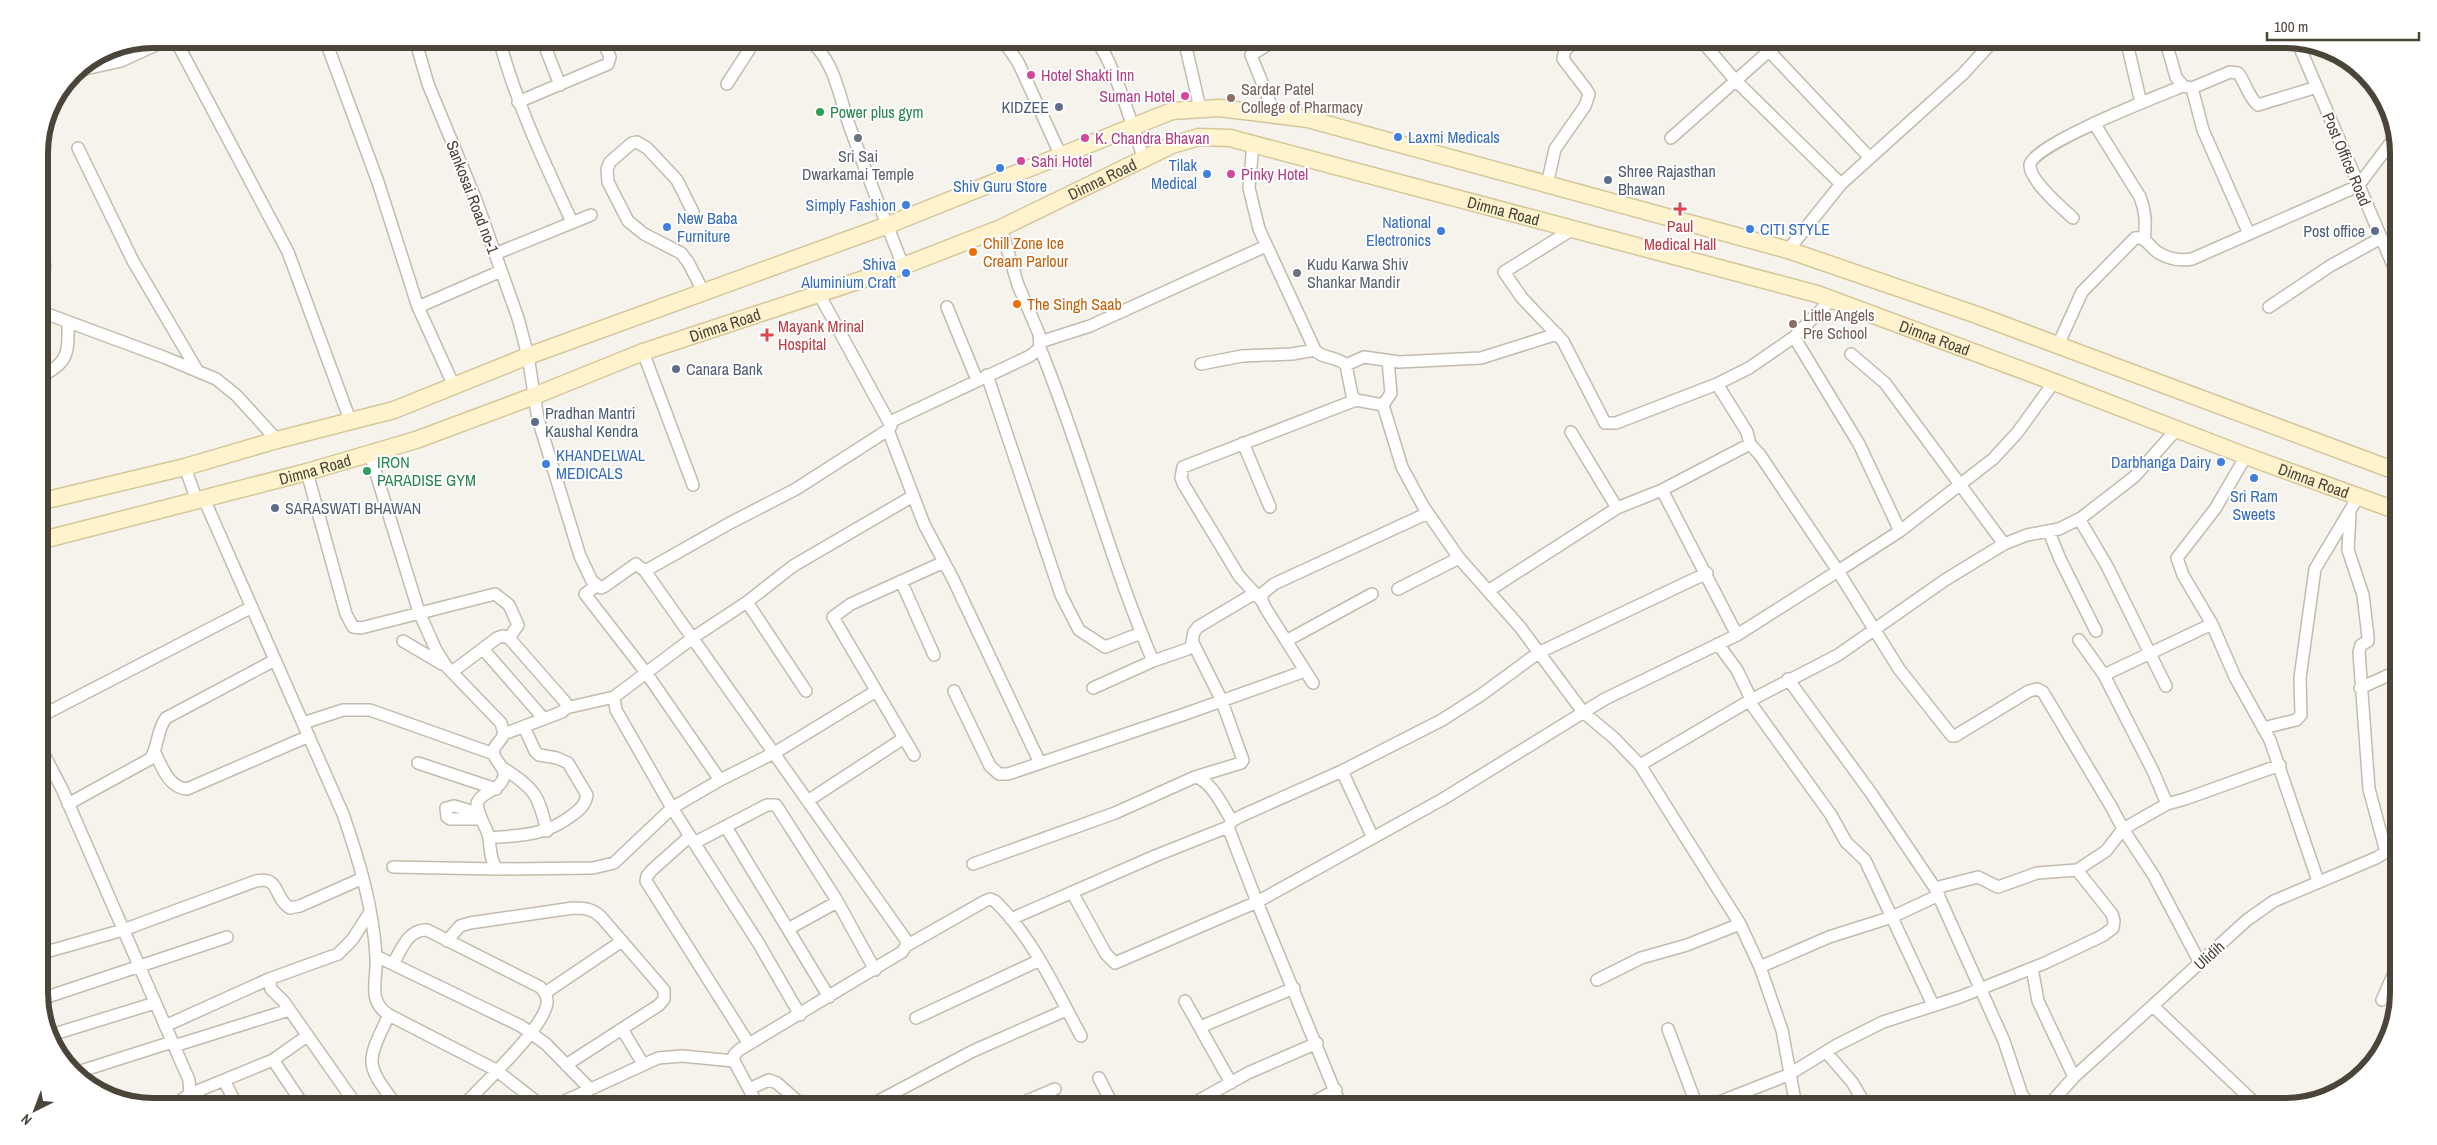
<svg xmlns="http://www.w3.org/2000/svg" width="2437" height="1145" viewBox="0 0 2437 1145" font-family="'Archivo Narrow',sans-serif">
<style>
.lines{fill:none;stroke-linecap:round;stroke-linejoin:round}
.street-casing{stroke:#c2bbae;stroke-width:14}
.secondary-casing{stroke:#d6c79b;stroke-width:19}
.street{stroke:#fff;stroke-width:11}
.secondary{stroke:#fff3cd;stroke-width:16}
.hotel-dot{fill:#d1479c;stroke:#fff;stroke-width:2}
.education-dot{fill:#8d6e63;stroke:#fff;stroke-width:2}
.service-dot{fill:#5c6f8a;stroke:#fff;stroke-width:2}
.leisure-dot{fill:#2e9e5b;stroke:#fff;stroke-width:2}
.shop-dot{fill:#3f7fe0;stroke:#fff;stroke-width:2}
.worship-dot{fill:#6b7280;stroke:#fff;stroke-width:2}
.health-dot{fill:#e0444e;stroke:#fff;stroke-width:2}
.food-dot{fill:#e8710a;stroke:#fff;stroke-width:2}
.labels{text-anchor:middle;stroke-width:4;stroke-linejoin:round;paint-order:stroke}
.hotel-label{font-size:16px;fill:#b23c85;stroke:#fff;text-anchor:start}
.education-label{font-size:16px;fill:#785e54;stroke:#fff;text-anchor:start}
.service-label{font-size:16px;fill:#4e5e75;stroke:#fff;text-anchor:start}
.leisure-label{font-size:16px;fill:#27864d;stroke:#fff;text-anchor:start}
.shop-label{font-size:16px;fill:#366cbe;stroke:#fff;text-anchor:end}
.worship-label{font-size:16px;fill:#5b616d;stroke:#fff}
.street-label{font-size:16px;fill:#4b4439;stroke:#fff}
.health-label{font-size:16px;fill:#be3a42;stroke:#fff}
.food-label{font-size:16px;fill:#c56008;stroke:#fff;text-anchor:start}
.rim{fill:none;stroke:#4b4439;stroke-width:6}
</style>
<rect width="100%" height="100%" fill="#f6f3ec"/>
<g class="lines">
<g class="street-casing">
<path id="street" d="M175,39L288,252L350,420
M325,39L378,182L418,307L454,386
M415,39L428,84L476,200L518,318L528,356L538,419L580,556L592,581L601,588L605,586L636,564L645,571L906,940V946L902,952L739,1050L734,1055V1061L758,1106
M499,39C516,103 544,162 572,222
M542,39L560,85
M808,39C836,61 839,98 851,130C867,176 886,221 903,266
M1002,39L1018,62L1061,156
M1094,39C1112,54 1134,133 1144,159
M1184,39L1200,108
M1336,39L1345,44L1354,39
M1383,39H1397
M1700,39L1735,80L1841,184
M2126,39L2141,103
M2165,39L2176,77L2183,86L2192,88L2230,72L2238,73C2246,83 2248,97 2258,105L2317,87
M2297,41L2398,277
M1769,51L1785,39
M72,72L121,61L169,39
M727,84L756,39
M2192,88L2203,130L2249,234
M518,102L608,64L610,57L602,39
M1275,115L1251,55L1277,39
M2094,123L2140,197C2146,212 2146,224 2144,240
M1671,138L1769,51L1870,158
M1253,144L1249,188L1259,229L1315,350C1322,359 1337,356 1346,365L1352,395L1356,400L1383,405L1402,467L1423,506L1459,558L1520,627L1583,712L1614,738L1640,765
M78,148L133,261L197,370
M1547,185L1555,149L1585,106L1589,94L1586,89L1563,59L1565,50L1578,39
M693,212L677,180L647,148L637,142L632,143L610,162L607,169L608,182L628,221L644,234L681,253L688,262L703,291
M2073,218C2063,209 2029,180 2030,165C2033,144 2161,95 2183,86
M1573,229L1504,272L1522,298L1563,341L1605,423H1616L1717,384
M1788,250L1841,184L1963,74L1995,39
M39,252C46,264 47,268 39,280
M495,254L591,215
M418,307L501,271
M947,307L977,380
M2269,307L2330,266L2381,238
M39,311L166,358L216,379L236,395L277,440
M1794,337L1859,444L1900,531
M1040,342L1090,326L1266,246
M2058,345L2082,292L2135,238C2146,236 2151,249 2159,253C2169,259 2181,261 2192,259L2358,186L2395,137
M1040,348C1082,450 1109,558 1153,661
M643,352L693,485
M1851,354L1885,383L2004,544
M1201,364L1242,356L1292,354L1315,350
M1346,365L1364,357L1399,362L1481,358L1557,334
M987,375L1061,595L1079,630L1105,647L1141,633
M39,377C70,363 68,352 68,322
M2054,382L2017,433L1993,459L1900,531L1838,571L1899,669L1952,736H1955L2029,691L2037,689L2043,692L2112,808L2123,829L2154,876L2200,963
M1383,405L1391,393L1388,361
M890,422L1030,356L1040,348L1039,334L1018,285L1001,228
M888,430L924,524L953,579L1040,763
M1243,443L1270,507
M1750,444L1747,432L1717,384L1749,368L1794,337L1832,299
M370,454L419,612L436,650L446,666L501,723L504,734C502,739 498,742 495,747C489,759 505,764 504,776C501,791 483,790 477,803C478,815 484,823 488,834C491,846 489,859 497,869L593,868L614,863L672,808L720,780L776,752L876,691
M2246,456L2215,509L2177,558L2183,575L2212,624L2235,677L2270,740L2318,881
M185,467L197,501
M307,472L346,614L353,627L361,628L495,594L509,605L518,625L509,638
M1662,490L1737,635
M204,499L343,814C359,860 373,907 376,956C378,980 366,1000 389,1015L496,1070L542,1106
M2350,514L2348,550L2363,595L2368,637V641L2361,645L2359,652L2369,789L2386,852
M2049,532L2060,559L2096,631
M645,571L730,523L796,489L888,430L891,426L819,294
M901,581L934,655
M596,586L585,594L647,674L720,780
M1398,589L1459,558
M1488,591L1617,508
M1262,601L1239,576L1184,485L1181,478L1183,467L1356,400
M747,602L806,691
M2079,640L2104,675L2153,771L2167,804
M403,641L442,664
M1286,641L1372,594
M1193,643L1221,699L1243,760L1241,763L1195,777
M1718,644L1737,670L1751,699
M483,649L544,719
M452,672L497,638L503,636L509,638L566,703V708L562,712L504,734
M2104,675L2212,624
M1788,679L1871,793L1935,888L2004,1041L2022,1095L2031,1106
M1313,683L1266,609L1262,601V594L1274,584L1428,513
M2166,686L2107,566L2081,522V518L2134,477L2177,429
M1093,688L1153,661L1188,649L1191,647L1194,632L1198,627L1255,593
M2360,688L2398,671
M954,691L990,766L999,774H1008L1185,714L1305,671
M1749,701L1831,815L1846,842L1865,860L1933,1005
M566,708L614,697
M39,717L252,607
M303,723L343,710H370L494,754
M2263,728L2296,720L2301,715L2300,678L2315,569L2358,497
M39,745L62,789L189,1080L190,1094L173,1106
M155,753C162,767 169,788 187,789L309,736
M914,755L833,617L851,604L944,562
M418,763L496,789
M503,768C535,789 538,794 547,831
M809,800L904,738
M68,804L150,759C159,747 156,731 166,718L275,660
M478,813L454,806L446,808L447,817L450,819H480
M726,827L829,997
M690,836L652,870L647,876L646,881L749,1044
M489,838C520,835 545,836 571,816C579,810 585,806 587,795L568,763L557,758L539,755L535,751L524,727
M1373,838L1342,771L1442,720L1481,695L1538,653L1707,573
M694,843L767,805H776L836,899L875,970
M973,864L1115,813L1195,777C1212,781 1223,807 1232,821
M393,867L497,869
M1935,888L1978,877L1998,887L2037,873L2077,870L2106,851L2123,829L2167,804L2185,799L2280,765
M1072,892L1106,954L1115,963L1257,902L1228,827L1232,821L1241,816L1342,771
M1011,919L1155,856L1228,827
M788,929L837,902
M447,941L460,926L470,923L573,908C586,908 593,909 602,918L664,990V999L659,1005L566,1065
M906,946L985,901L990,899L995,901C1033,938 1056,990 1081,1036
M39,954L123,930L256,881C281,876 273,898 290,908L300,906L363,878
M376,956L521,1026L546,1044L590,1089
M393,964C401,950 408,929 427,930L540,987C543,991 547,994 547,1000C550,1023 480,1087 463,1106
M1760,967L1829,937L1892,917L1939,895
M2032,968L2038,1001L2074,1077
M269,979L338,954L352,940L370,912
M1597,980L1641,958L1687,945L1740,924
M545,993L622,941
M47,997L227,937
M2382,1000L2398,964
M1185,1001L1231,1083
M2154,1007L2258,1106
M389,1015C366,1063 364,1063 397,1106
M800,1015L759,944L672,808L616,710L614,697L694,637L747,602L793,566L913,496
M916,1018L1040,960
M165,1026L269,979L271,989L284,1002L357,1106
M1200,1027L1294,988
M622,1029L643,1064
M1668,1029L1697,1106
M51,1035L155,1003
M174,1046L289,1010
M1826,1052L1852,1082L1866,1106
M273,1060L304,1106
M78,1072L172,1042
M1099,1078L1113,1106
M224,1080L237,1106
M749,1089L769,1080L777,1083L803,1106
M196,1092L204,1106
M190,1094L273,1060L307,1036
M1196,1102L1248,1073L1317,1043
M554,1106L658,1058L682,1056L734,1061
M869,1106L973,1051L1066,1010
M1015,1106L1055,1089
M1306,1106L1336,1090
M1341,1106L1257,902L1443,799L1605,699L1737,635L1838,571L1760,455L1750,444L1662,490L1617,508L1571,432
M1709,1106L1788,1075L1837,1045L1883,1022L1960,997L2045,963L2102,936L2113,928L2114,921L2112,914L2077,870
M1796,1106L1782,1030L1760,967L1740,924L1640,765L1749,701L1838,655L1945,580L2004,544L2027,535L2059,529L2081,518
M2048,1106L2074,1077L2247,920L2274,901L2376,858L2398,845
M2232,1106L2246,1095"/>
</g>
<g class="secondary-casing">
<g id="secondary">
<path d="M39,502L185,467L277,440L394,410L528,356L888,225L1172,111L1219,108L1308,119L1788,250L1977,315L2398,472"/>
<path id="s1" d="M39,541L307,472L416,440L534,396L643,352L903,266L1001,228L1172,145L1199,137L1230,138L1817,294L2054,382L2246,456L2398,511"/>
</g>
</g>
<use href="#street" class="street"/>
<use href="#secondary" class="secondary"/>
</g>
<g class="hotel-dot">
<circle cx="1031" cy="75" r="5"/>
<circle cx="1185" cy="96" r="5"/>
<circle cx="1085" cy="138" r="5"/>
<circle cx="1021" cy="161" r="5"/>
<circle cx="1231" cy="174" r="5"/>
</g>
<g class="education-dot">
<circle cx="1231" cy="98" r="5"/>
<circle cx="1793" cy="324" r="5"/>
</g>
<g class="service-dot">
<circle cx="1059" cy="107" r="5"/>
<circle cx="1608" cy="180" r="5"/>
<circle cx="2375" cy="231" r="5"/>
<circle cx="676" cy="369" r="5"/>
<circle cx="535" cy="422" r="5"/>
<circle cx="275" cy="508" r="5"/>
</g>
<g class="leisure-dot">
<circle cx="820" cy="112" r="5"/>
<circle cx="367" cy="471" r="5"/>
</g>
<g class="shop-dot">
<circle cx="1398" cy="137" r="5"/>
<circle cx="1000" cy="168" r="5"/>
<circle cx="1207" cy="174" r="5"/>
<circle cx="906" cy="205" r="5"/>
<circle cx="667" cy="227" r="5"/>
<circle cx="1750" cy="229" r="5"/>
<circle cx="1441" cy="231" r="5"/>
<circle cx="906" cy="273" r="5"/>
<circle cx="2221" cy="462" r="5"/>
<circle cx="546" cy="464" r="5"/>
<circle cx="2254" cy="478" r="5"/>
</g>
<g class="worship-dot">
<circle cx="858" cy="138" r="5"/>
<circle cx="1297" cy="273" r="5"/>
</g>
<g class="health-dot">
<path d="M1677.5 201.5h5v5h5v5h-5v5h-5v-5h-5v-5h5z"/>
<path d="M764.5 327.5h5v5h5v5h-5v5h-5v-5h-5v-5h5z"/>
</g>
<g class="food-dot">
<circle cx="973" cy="252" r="5"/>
<circle cx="1017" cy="304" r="5"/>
</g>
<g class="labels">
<g class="hotel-label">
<text x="1041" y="81">Hotel Shakti Inn</text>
<text x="1175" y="102" text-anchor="end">Suman Hotel</text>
<text x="1095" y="144">K. Chandra Bhavan</text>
<text x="1031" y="167">Sahi Hotel</text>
<text x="1241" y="180">Pinky Hotel</text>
</g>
<g class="education-label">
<text x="1241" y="95">Sardar Patel<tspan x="1241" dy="18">College of Pharmacy</tspan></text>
<text x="1803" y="321">Little Angels<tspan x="1803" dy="18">Pre School</tspan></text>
</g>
<g class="service-label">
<text x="1049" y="113" text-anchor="end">KIDZEE</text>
<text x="1618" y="177">Shree Rajasthan<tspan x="1618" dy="18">Bhawan</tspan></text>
<text x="2365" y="237" text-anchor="end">Post office</text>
<text x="686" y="375">Canara Bank</text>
<text x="545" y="419">Pradhan Mantri<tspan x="545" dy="18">Kaushal Kendra</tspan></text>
<text x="285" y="514">SARASWATI BHAWAN</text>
</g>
<g class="leisure-label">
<text x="830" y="118">Power plus gym</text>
<text x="377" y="468">IRON<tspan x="377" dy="18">PARADISE GYM</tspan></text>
</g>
<g class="shop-label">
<text x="1408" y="143" text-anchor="start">Laxmi Medicals</text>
<text x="1197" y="171">Tilak<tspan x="1197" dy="18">Medical</tspan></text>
<text x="1000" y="192" text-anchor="middle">Shiv Guru Store</text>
<text x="896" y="211">Simply Fashion</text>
<text x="677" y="224" text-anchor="start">New Baba<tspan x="677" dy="18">Furniture</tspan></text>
<text x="1431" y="228">National<tspan x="1431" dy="18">Electronics</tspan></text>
<text x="1760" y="235" text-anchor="start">CITI STYLE</text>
<text x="896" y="270">Shiva<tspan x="896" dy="18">Aluminium Craft</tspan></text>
<text x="556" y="461" text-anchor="start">KHANDELWAL<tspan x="556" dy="18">MEDICALS</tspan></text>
<text x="2211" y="468">Darbhanga Dairy</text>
<text x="2254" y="502" text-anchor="middle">Sri Ram<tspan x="2254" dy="18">Sweets</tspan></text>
</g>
<g class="worship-label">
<text x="858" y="162">Sri Sai<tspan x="858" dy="18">Dwarkamai Temple</tspan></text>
<text x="1307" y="270" text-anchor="start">Kudu Karwa Shiv<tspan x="1307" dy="18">Shankar Mandir</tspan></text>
</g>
<g class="street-label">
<text transform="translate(2347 159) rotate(67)" y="6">Post Office Road</text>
<text dy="6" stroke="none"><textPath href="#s1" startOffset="1125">Dimna Road</textPath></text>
<text transform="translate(473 197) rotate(69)" y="6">Sankosai Road no-1</text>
<text dy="6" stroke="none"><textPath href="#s1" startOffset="1545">Dimna Road</textPath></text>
<text dy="6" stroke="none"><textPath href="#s1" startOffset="720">Dimna Road</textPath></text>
<text dy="6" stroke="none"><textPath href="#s1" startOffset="1995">Dimna Road</textPath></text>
<text dy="6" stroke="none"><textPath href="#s1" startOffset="285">Dimna Road</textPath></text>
<text dy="6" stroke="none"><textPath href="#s1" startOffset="2400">Dimna Road</textPath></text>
<text transform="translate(2209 955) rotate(-42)" y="6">Ulidih</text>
</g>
<g class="health-label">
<text x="1680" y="232">Paul<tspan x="1680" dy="18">Medical Hall</tspan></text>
<text x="778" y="332" text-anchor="start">Mayank Mrinal<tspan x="778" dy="18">Hospital</tspan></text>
</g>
<g class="food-label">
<text x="983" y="249">Chill Zone Ice<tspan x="983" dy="18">Cream Parlour</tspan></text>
<text x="1027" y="310">The Singh Saab</text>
</g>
</g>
<path d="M0 0H2437V1145H0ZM153 48H2285A105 105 0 0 1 2390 153V993A105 105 0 0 1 2285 1098H153A105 105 0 0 1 48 993V153A105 105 0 0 1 153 48Z" fill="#fff" fill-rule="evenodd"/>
<path class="rim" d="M153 48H2285A105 105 0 0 1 2390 153V993A105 105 0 0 1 2285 1098H153A105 105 0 0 1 48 993V153A105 105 0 0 1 153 48Z"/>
<g transform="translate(35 1110) rotate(222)" stroke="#ffffff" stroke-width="4" paint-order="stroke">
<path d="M0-4L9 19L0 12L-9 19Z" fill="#4b4439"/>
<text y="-8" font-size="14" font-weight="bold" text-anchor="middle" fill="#4b4439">N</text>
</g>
<path d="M2267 32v8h152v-8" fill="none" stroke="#4b4439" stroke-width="2.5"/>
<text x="2274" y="32" font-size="15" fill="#4b4439" stroke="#ffffff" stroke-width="4" paint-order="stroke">100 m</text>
</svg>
